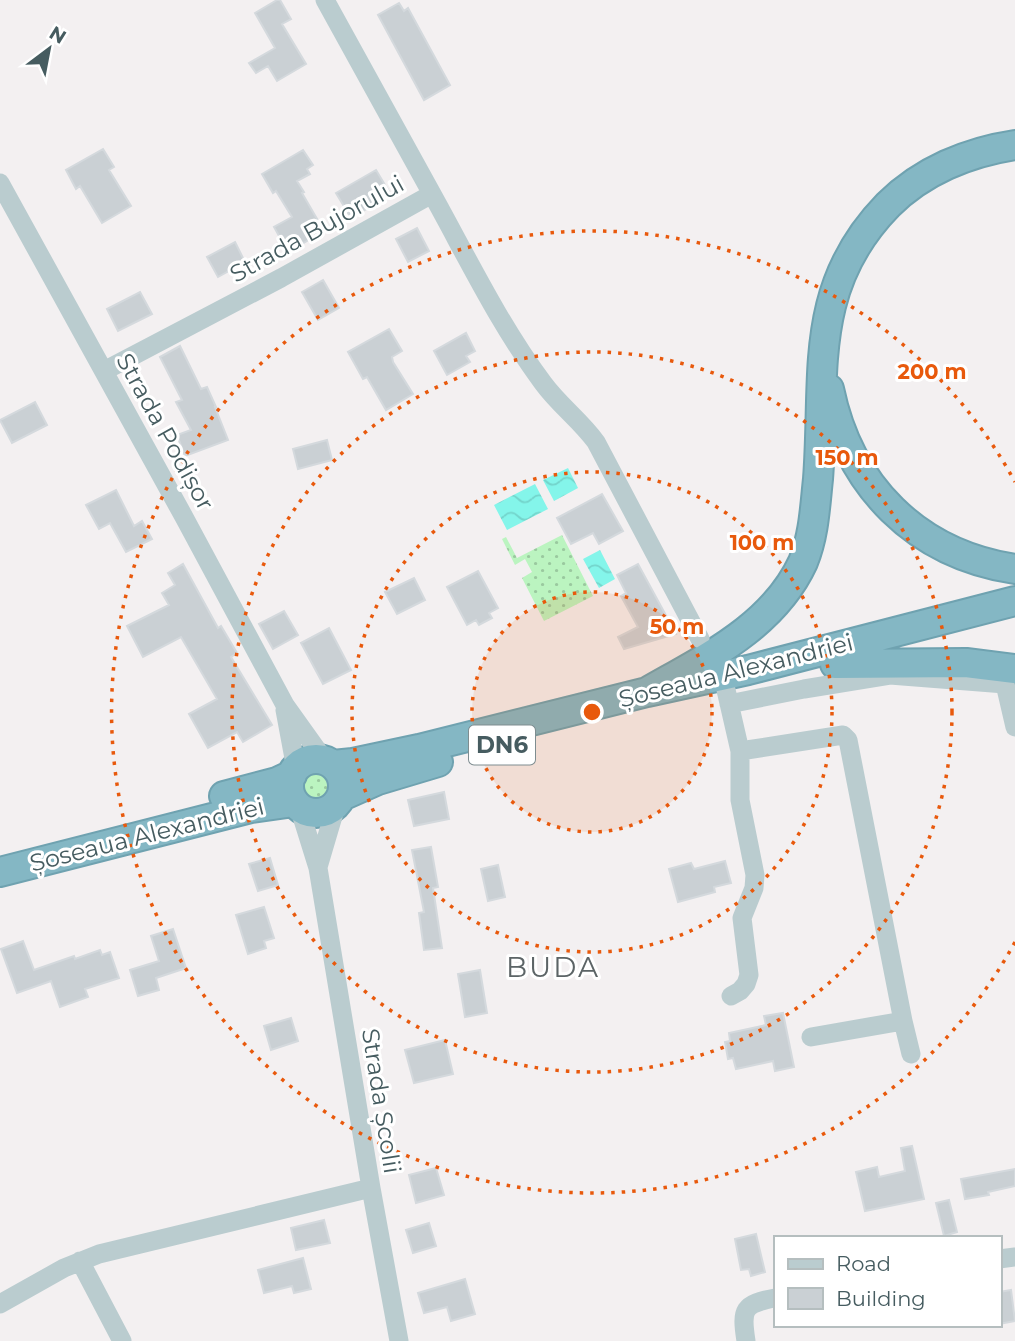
<svg xmlns="http://www.w3.org/2000/svg" width="1015" height="1341" viewBox="0 0 1015 1341" font-family="Montserrat,sans-serif">
<style>
.grass{fill:url(#grass-dots)}
.water{fill:url(#water-waves)}
.building{fill:#cad0d4;stroke:#d4d9dd;stroke-width:2}
.lines{fill:none;stroke-linecap:round;stroke-linejoin:round}
.highway-casing{stroke:#6fa2b0;stroke-width:32}
.minor{stroke:#bacccf;stroke-width:19}
.highway{stroke:#84b7c4;stroke-width:28}
.ring{fill:none;stroke:#e8590c;stroke-width:3.5;stroke-dasharray:3.5 7}
.labels{text-anchor:middle;stroke-width:6;stroke-linejoin:round;paint-order:stroke}
.shield{fill:#fff;stroke:#7e8d90;stroke-width:2}
.shield-label{font-size:23px;font-weight:bold;fill:#465c60}
.street-label{font-size:24px;fill:#465c60;stroke:#fff}
.quarter-label{font-size:28px;letter-spacing:2px;fill:#5c6466;stroke:#fff}
.centre{fill:#e8590c;stroke:#fff;stroke-width:3.5}
.ring-label{font-size:21px;text-anchor:middle;font-weight:bold;fill:#e8590c;stroke:#fff;stroke-width:6;stroke-linejoin:round;paint-order:stroke}
</style>
<defs>
<pattern id="grass-dots" width="8" height="8" patternUnits="userSpaceOnUse" patternTransform="scale(1.75)"><rect width="8" height="8" fill="#bbf4c0"/><path d="M2 2h.1M6 6h.1" fill="none" stroke="#9ac99f" stroke-width="1.8" stroke-linecap="round"/></pattern>
<pattern id="water-waves" width="16" height="10" patternUnits="userSpaceOnUse" patternTransform="scale(1.75)"><rect width="16" height="10" fill="#84f5ea"/><path d="M0 5q4-4 8 0t8 0" fill="none" stroke="#73d4cb"/></pattern>
</defs>
<rect width="100%" height="100%" fill="#f3f0f1"/>
<path class="grass" d="M562,535L593,596L544,621L522,578L532,572L525,559L515,565L502,539L506,537L517,558Z
M303 786a13 13 0 1 1 26 0a13 13 0 1 1-26 0Z"/>
<path class="water" d="M568,468L578,488L554,501L543,480Z
M535,484L548,509L507,530L494,505Z
M600,550L615,579L599,588L583,559Z"/>
<path class="building" d="M277,0H280L291,19L282,24L306,64L277,81L268,66L256,73L249,63L275,48L255,13Z
M399,3L404,11L408,8L450,85L424,100L378,15Z
M103,149L114,167L109,170L131,206L102,223L80,186L76,189L66,170Z
M303,150L313,165L307,169L310,174L297,181L304,192L302,193L324,231L288,252L274,227L292,217L276,191L273,193L262,174Z
M376,170L391,195L351,218L336,193Z
M417,228L429,251L408,262L396,239Z
M235,242L245,262L218,277L207,257Z
M323,280L339,308L318,320L302,292Z
M140,292L152,314L118,331L107,309Z
M389,329L402,351L392,357L393,362L413,394L386,410L367,377L363,379L348,352Z
M466,333L475,351L466,356L470,362L447,375L434,351Z
M180,346L201,389L207,387L216,407H215L228,440L185,456L177,435L191,430L176,402L182,400L160,357Z
M35,402L47,425L12,443L0,420Z
M327,440L332,460L298,469L293,449Z
M116,490L134,526L142,521L152,539L126,552L110,523L99,529L86,505Z
M602,494L623,531L599,544L593,533L571,544L557,518Z
M183,564L218,628L221,626L237,653L231,657L272,725L243,742L237,732L208,748L189,714L217,699L181,637L143,657L127,626L169,605L162,593L175,585L168,573Z
M638,564L676,634L624,649L618,637L638,627L621,596L626,593L617,575Z
M478,571L498,608L489,613L492,618L479,625L476,620L467,625L447,587Z
M414,578L425,600L397,614L385,592Z
M284,611L298,635L273,649L259,624Z
M329,628L351,670L323,684L301,643Z
M444,792L449,819L414,826L408,800Z
M431,847L438,887L433,888L442,948L424,950L419,913L424,912L412,850Z
M270,858L278,885L258,891L249,864Z
M725,861L731,883L714,887L715,892L678,902L669,869L691,863L694,869Z
M498,865L505,897L488,901L481,869Z
M264,907L274,938L264,941L266,948L248,954L236,915Z
M173,929L186,968L156,978L159,990L138,996L130,970L159,961L151,936Z
M23,941L34,970L74,956L75,959L100,950L102,955L110,952L119,978L85,989L88,997L60,1007L51,981L17,993L1,949Z
M480,970L487,1013L465,1017L458,974Z
M783,1013L794,1067L775,1071L773,1061L736,1069L733,1058L728,1059L725,1042L730,1041L729,1033L766,1025L764,1016Z
M291,1018L298,1041L271,1050L264,1026Z
M445,1040L453,1074L414,1083L405,1050Z
M912,1146L924,1199L865,1211L856,1172L877,1167L879,1177L905,1171L901,1148Z
M436,1168L444,1195L416,1203L409,1175Z
M1015,1169V1186L988,1192L989,1195L965,1199L961,1179Z
M949,1200L957,1232L944,1236L936,1203Z
M324,1220L330,1243L296,1250L291,1228Z
M429,1223L436,1246L413,1253L406,1230Z
M756,1234L765,1272L751,1276L749,1269L741,1270L735,1239Z
M303,1258L311,1289L294,1293L292,1286L264,1293L258,1270Z
M465,1279L475,1314L451,1321L447,1307L424,1313L418,1293Z
M1011,1290L1015,1321L999,1324V1292Z"/>
<g class="lines">
<g class="highway-casing">
<path id="highway" d="M829,389C849,486 916,554 1015,569
M835,664L966,663L1015,669
M647,692C706,658 773,627 803,562C814,535 815,507 818,479C826,374 807,288 888,205C922,171 968,152 1015,145
M289 786a27 27 0 1 1 54 0a27 27 0 1 1-54 0Z
M333,765L353,763L419,749L647,692L748,670L1015,601
M224,796L277,782L292,775
M342,796L378,780L438,762
M0,872L251,808L294,802"/>
</g>
<path class="minor" d="M0,183L184,517L285,705L325,761
M432,194C467,257 499,324 543,383C559,405 580,420 596,442L700,639
M104,371L281,278L432,194L325,0
M726,690L740,751V800L755,875L754,888L742,918L749,975L746,984L740,991L731,996
M729,704L804,689L890,675L1005,684L1015,727
M285,710L296,769
M740,751L843,735L848,740L903,1021L811,1037
M299,807L318,868L371,1188L399,1341
M318,867L336,806
M903,1021L911,1054
M999,1259L1015,1257
M80,1261L122,1341
M0,1304L64,1268L99,1254L371,1188
M746,1341C741,1309 743,1304 775,1298"/>
<use href="#highway" class="highway"/>
</g>
<circle cx="592" cy="712" r="120" fill="#e8590c" fill-opacity=".12"/>
<g class="ring">
<circle cx="592" cy="712" r="120"/>
<circle cx="592" cy="712" r="240"/>
<circle cx="592" cy="712" r="360"/>
<path d="M1015 942A481 481 0 1 1 1015 482"/>
</g>
<g class="labels">
<rect class="shield" x="469" y="725.5" width="66" height="39" rx="5"/>
<g class="shield-label">
<text x="502" y="753">DN6</text>
</g>
<g class="street-label">
<text transform="translate(317 229) rotate(-29)" y="8">Strada Bujorului</text>
<text transform="translate(165 432) rotate(61)" y="8">Strada Podișor</text>
<text transform="translate(736 671) rotate(-14)" y="8">Șoseaua Alexandriei</text>
<text transform="translate(147 835) rotate(-14)" y="8">Șoseaua Alexandriei</text>
<text transform="translate(381 1101) rotate(81)" y="8">Strada Școlii</text>
</g>
<g class="quarter-label">
<text x="553" y="977">BUDA</text>
</g>
</g>
<circle cx="592" cy="712" r="10" class="centre"/>
<g class="ring-label">
<text x="932" y="379">200 m</text>
<text x="847" y="465">150 m</text>
<text x="762" y="550">100 m</text>
<text x="677" y="634">50 m</text>
</g>
<rect x="774" y="1236" width="228" height="91" fill="#ffffff" stroke="#b5bebf" stroke-width="2"/>
<rect x="788" y="1259" width="35" height="10" fill="#bacccf" stroke="#b5bebf" stroke-width="2"/>
<text x="836" y="1271" font-size="21" fill="#465c60">Road</text>
<rect x="788" y="1288" width="35" height="21" fill="#cad0d4" stroke="#b5bebf" stroke-width="2"/>
<text x="836" y="1306" font-size="21" fill="#465c60">Building</text>
<g transform="translate(49 49) rotate(32)" stroke="#ffffff" stroke-width="5" paint-order="stroke">
<path d="M0-5L12 26L0 18L-12 26Z" fill="#465c60"/>
<text y="-10" font-size="19" font-weight="bold" text-anchor="middle" fill="#465c60">N</text>
</g>
</svg>
